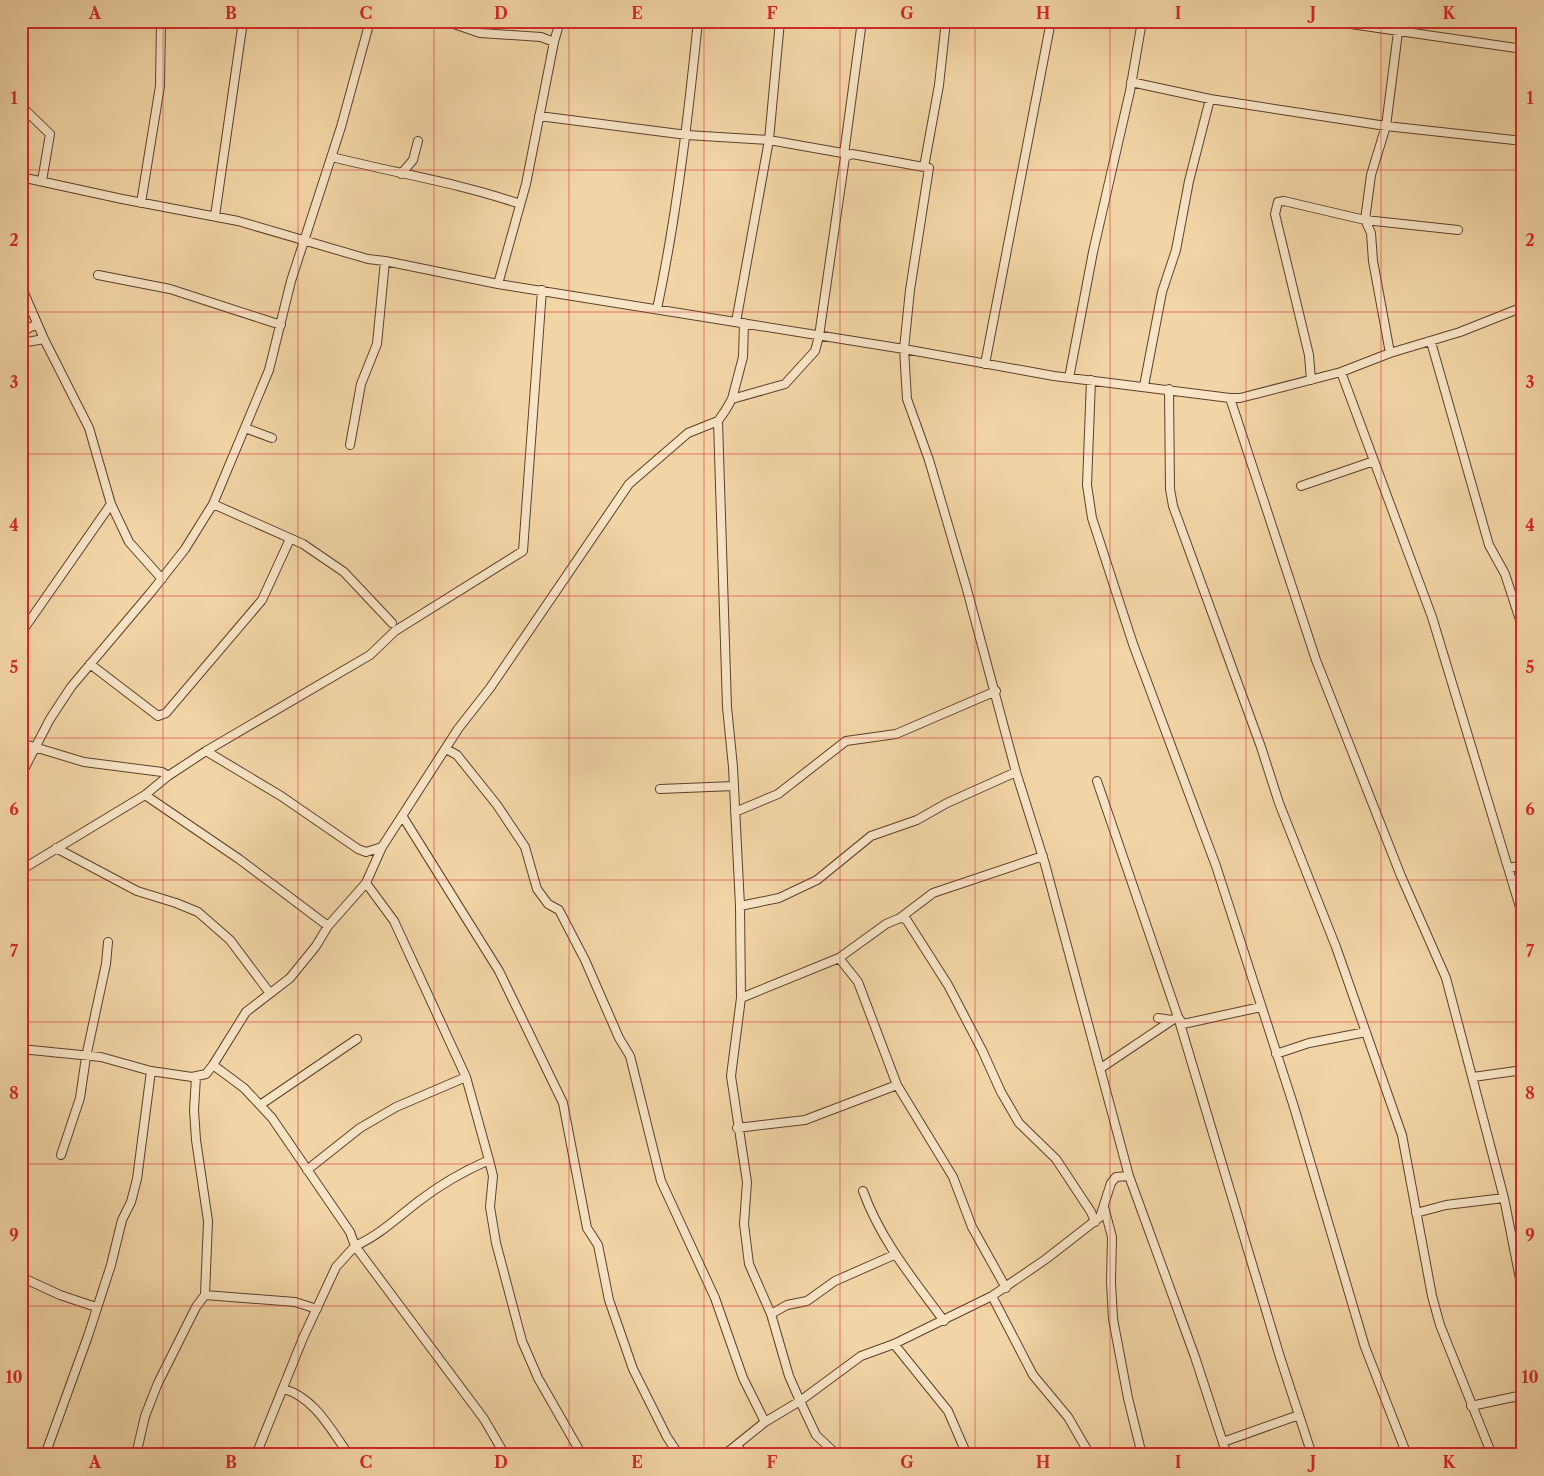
<svg xmlns="http://www.w3.org/2000/svg" width="1544" height="1476" viewBox="0 0 1544 1476" font-family="'Libre Caslon Text',serif">
<style>
.lines{fill:none;stroke-linecap:round;stroke-linejoin:round}
.minor-casing{stroke:#5e402a;stroke-width:10}
.minor{stroke:#f7e4c5;stroke-width:8}
.grid{fill:none;stroke:#d62828;stroke-width:1;stroke-opacity:0.55}
.neatline{fill:none;stroke:#d62828;stroke-width:2}
.grid-label{font-size:16px;text-anchor:middle;font-weight:bold;fill:#d62828}
</style>
<rect width="100%" height="100%" fill="#f2d5a6"/>
<filter id="stains"><feTurbulence type="fractalNoise" baseFrequency=".004" numOctaves="4"/><feColorMatrix values="0 0 0 0 .2 0 0 0 0 .09 0 0 0 0 .02 0 0 0 .5 -.17"/></filter>
<radialGradient id="worn" r=".72"><stop offset=".6" stop-color="#630" stop-opacity="0"/><stop offset="1" stop-color="#630" stop-opacity=".3"/></radialGradient>
<g class="lines">
<g class="minor-casing">
<path id="minor" d="M445,21L480,33L541,37L554,42L526,184L498,284
M1330,21L1523,49
M554,42L560,21
M1131,82L1210,99L1386,126L1523,141
M21,106L50,134L42,181
M539,116L687,135L769,140L848,154
M844,154L862,21
M332,157C395,173 459,183 520,204
M924,167L939,85L946,21
M401,174L413,160L418,141
M21,177L122,199L238,221L368,259L385,261L498,284L904,349L1054,376L1230,398H1240L1341,372L1390,353L1460,332L1523,307
M141,203L160,86L161,21
M215,216L243,21
M98,275L170,289L281,325
M21,286L44,339L89,428L111,504L129,542L162,579
M657,309C677,214 688,118 698,21
M736,322L769,140L780,21
M21,332L37,324
M21,340L27,342L44,339
M1431,342L1489,545L1505,574L1523,629
M1390,353L1373,261L1371,233L1365,220L1371,175L1386,126L1398,32
M985,364L1051,21
M1341,372L1432,617L1523,917
M1069,378L1093,252L1130,91L1142,21
M1091,380L1087,485L1092,518L1133,644L1216,866L1294,1107L1365,1347L1407,1455
M1311,380L1309,355L1275,214L1278,202L1284,201L1365,220L1458,230
M1144,386L1162,292L1176,250L1189,181L1210,99
M1169,389L1170,489L1173,506L1261,747L1279,803L1336,947L1402,1135L1432,1296L1440,1325L1492,1455
M1230,398L1316,660L1401,876L1446,978L1504,1198L1523,1294
M732,399L785,384L815,351L819,336L845,157L852,154L929,168L910,290L904,349L907,399L929,460L966,586L1016,772L1045,864L1129,1176L1195,1357L1227,1455
M718,421L727,707L733,767L740,906L741,998L731,1076L747,1182L744,1224L749,1264L771,1314L789,1376L800,1401L816,1435L837,1455
M245,428L272,438
M350,445L361,384L377,344L385,261
M1301,486L1374,461
M213,504L303,544L344,572L392,623
M21,633L111,504
M90,664L158,716L166,713L262,600L290,539
M21,743L84,762L162,772L168,776
M446,749L457,755L497,805L525,847L537,889L548,904L559,910L585,960L619,1038L630,1056L661,1181L715,1298L743,1378L765,1422
M206,751L281,796L358,849L366,852L382,847
M21,775L50,719L71,687L152,591L185,549L213,504L269,370L291,281L341,127L370,21
M1097,781L1178,1017L1280,1357L1312,1455
M660,789L734,786
M145,795L239,859L328,926
M735,812L778,794L846,741L896,734L996,691
M403,817L499,971L563,1103L587,1228L598,1245L609,1300L633,1369L667,1437L679,1455
M56,848L137,891L176,903L198,912L230,940L269,992
M1509,868L1523,865
M21,870L145,795L168,776L206,751L370,655L395,631L523,551L542,290
M366,883L394,921L466,1077L489,1160C464,1171 441,1184 419,1201C398,1217 380,1235 355,1246L484,1419L505,1455
M740,906L779,898L817,880L871,836L917,820L947,803L1016,772
M900,918L933,893L1043,856
M839,958L858,982L897,1085L953,1177L972,1227L1006,1288
M741,998L839,958L886,924L900,918L906,919L948,985L982,1050L1001,1092L1019,1123L1056,1159L1091,1212L1095,1222
M1158,1018L1172,1020L1178,1017L1183,1024L1261,1007
M21,1049L101,1057L151,1071L192,1077L206,1074L213,1065L246,1012L290,978L316,946L328,926L366,883L382,847L458,729L490,688L629,484L688,433L718,421L725,411L732,399L743,357L744,323
M1276,1054L1309,1043L1366,1032
M213,1065L244,1088L272,1118L350,1232L355,1246L336,1267L303,1338L256,1455
M1101,1068L1174,1019
M1473,1077L1523,1070
M260,1105L357,1039
M737,1128L805,1120L897,1085
M61,1155L80,1098L86,1057L106,964L108,942
M489,1160L493,1176L490,1207L496,1243L522,1341L538,1378L582,1455
M307,1170L360,1128L396,1107L466,1077
M863,1191C881,1241 914,1280 944,1321
M1104,1207L1112,1237L1111,1282L1113,1319L1128,1398L1142,1455
M1416,1213L1446,1205L1504,1198
M21,1277L60,1295L96,1307
M205,1295L295,1302L317,1309
M992,1296L1033,1375L1068,1417L1090,1455
M771,1314L787,1305L807,1301L835,1281L894,1255
M894,1344L948,1411L967,1455
M284,1389C315,1398 331,1430 349,1455
M1471,1406L1523,1395
M1223,1442L1299,1415
M737,1445L744,1455
M45,1455L88,1336L111,1265L122,1220L131,1202L137,1179L151,1071
M136,1455L145,1416L158,1383L196,1307L205,1295L208,1221L196,1140L194,1110L196,1077
M724,1455L765,1422L800,1401L861,1356L894,1344L992,1296L1046,1259L1100,1217L1111,1183L1116,1177L1129,1176"/>
</g>
<use href="#minor" class="minor"/>
</g>
<path class="grid" d="M163,21V1455M298,21V1455M434,21V1455M569,21V1455M704,21V1455M840,21V1455M975,21V1455M1110,21V1455M1246,21V1455M1381,21V1455M21,170H1523M21,312H1523M21,454H1523M21,596H1523M21,738H1523M21,880H1523M21,1022H1523M21,1164H1523M21,1306H1523"/>
<rect width="1544" height="1476" fill="none" stroke="#f2d5a6" stroke-width="55"/>
<rect x="28" y="28" width="1488" height="1420" class="neatline"/>
<g class="grid-label">
<text x="95" y="19">A</text>
<text x="231" y="19">B</text>
<text x="366" y="19">C</text>
<text x="501" y="19">D</text>
<text x="637" y="19">E</text>
<text x="772" y="19">F</text>
<text x="907" y="19">G</text>
<text x="1043" y="19">H</text>
<text x="1178" y="19">I</text>
<text x="1313" y="19">J</text>
<text x="1449" y="19">K</text>
<text x="14" y="104">1</text>
<text x="1530" y="104">1</text>
<text x="14" y="246">2</text>
<text x="1530" y="246">2</text>
<text x="14" y="388">3</text>
<text x="1530" y="388">3</text>
<text x="14" y="531">4</text>
<text x="1530" y="531">4</text>
<text x="14" y="673">5</text>
<text x="1530" y="673">5</text>
<text x="14" y="815">6</text>
<text x="1530" y="815">6</text>
<text x="14" y="957">7</text>
<text x="1530" y="957">7</text>
<text x="14" y="1099">8</text>
<text x="1530" y="1099">8</text>
<text x="14" y="1241">9</text>
<text x="1530" y="1241">9</text>
<text x="14" y="1383">10</text>
<text x="1530" y="1383">10</text>
<text x="95" y="1468">A</text>
<text x="231" y="1468">B</text>
<text x="366" y="1468">C</text>
<text x="501" y="1468">D</text>
<text x="637" y="1468">E</text>
<text x="772" y="1468">F</text>
<text x="907" y="1468">G</text>
<text x="1043" y="1468">H</text>
<text x="1178" y="1468">I</text>
<text x="1313" y="1468">J</text>
<text x="1449" y="1468">K</text>
</g>
<rect width="100%" height="100%" filter="url(#stains)"/>
<rect width="100%" height="100%" fill="url(#worn)"/>
</svg>
